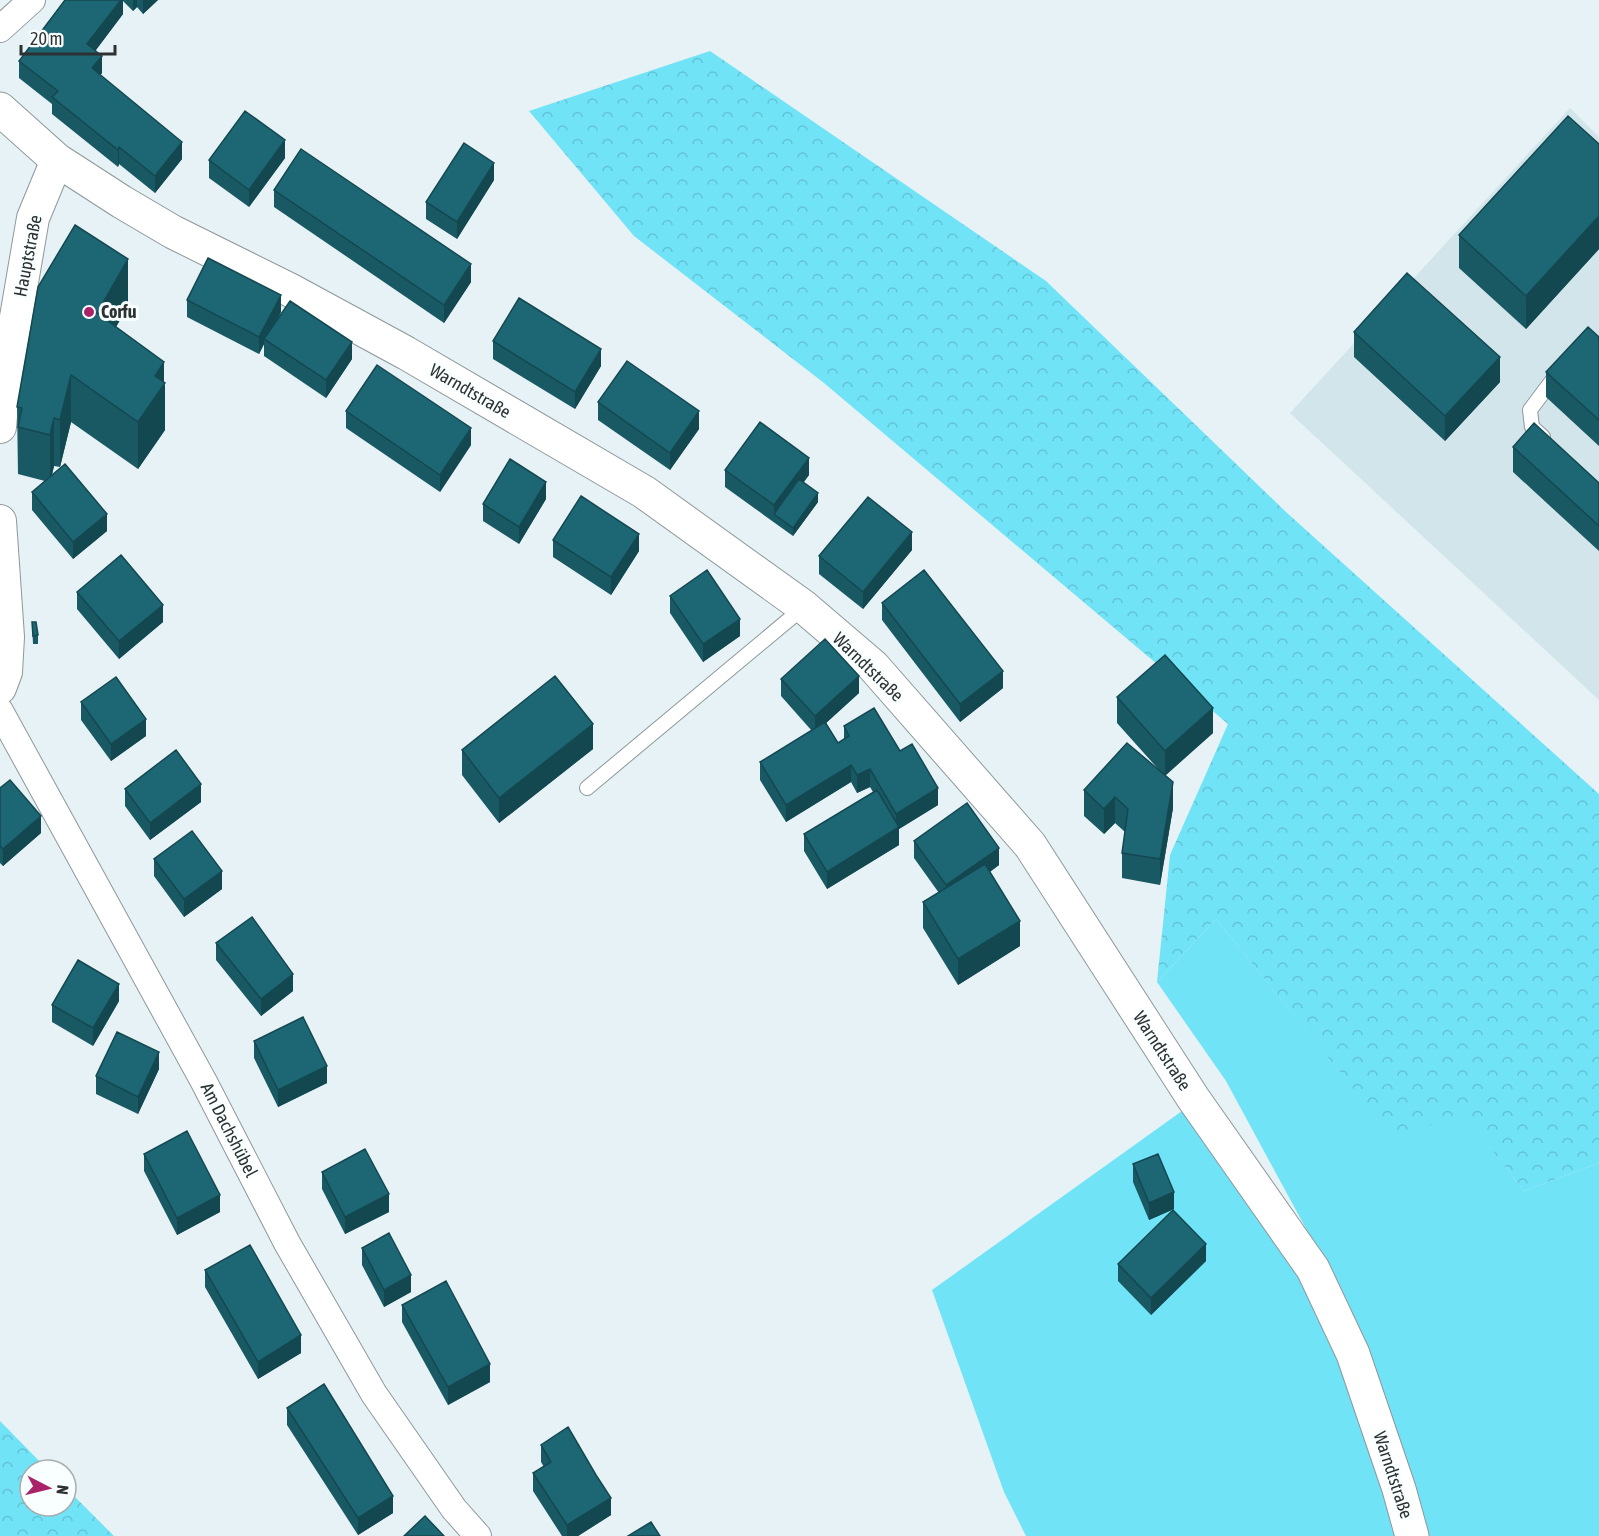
<svg xmlns="http://www.w3.org/2000/svg" width="1599" height="1536" viewBox="0 0 1599 1536" font-family="'Asap Condensed',sans-serif">
<style>
.built{fill:#d1e5ea}
.grass{fill:#71e3f7}
.forest{fill:url(#forest-crowns)}
.lines{fill:none;stroke-linecap:round;stroke-linejoin:round}
.service-casing{stroke:#8d989b;stroke-width:16}
.minor-casing{stroke:#8d989b;stroke-width:28}
.tertiary-casing{stroke:#8d989b;stroke-width:34}
.secondary-casing{stroke:#8d989b;stroke-width:35}
.service{stroke:#fff;stroke-width:14}
.minor{stroke:#fff;stroke-width:26}
.tertiary{stroke:#fff;stroke-width:32}
.secondary{stroke:#fff;stroke-width:33}
.wall{fill:#195964}
.shaded-wall{fill:#144851}
.building{fill:#1d6774;stroke:#144851;stroke-width:1.5}
.poi-dot{fill:#aa236a;stroke:#f9feff;stroke-width:2}
.labels{text-anchor:middle;stroke-width:6;stroke-linejoin:round;paint-order:stroke}
.street-label{font-size:18px;fill:#2d3132;stroke:#f9feff}
.poi-label{font-size:18px;font-weight:bold;fill:#2d3132;stroke:#f9feff;text-anchor:start}
</style>
<defs>
<pattern id="forest-crowns" width="20" height="18" patternUnits="userSpaceOnUse" patternTransform="scale(1.5)"><rect width="20" height="18" fill="#71e3f7"/><path d="M2 6a3 3 0 1 1 6 0M12 15a3 3 0 1 1 6 0" fill="none" stroke="#62c3d4"/></pattern>
</defs>
<rect width="100%" height="100%" fill="#e6f2f5"/>
<path class="built" d="M1570,108L1599,137V700L1290,413Z"/>
<path class="grass" d="M1216,919L1394,1138L1463,1112L1524,1191L1599,1163V1536H1424L1323,1260L1226,1081L1157,982Z
M1196,1101L1303,1275L1342,1356L1401,1536H1026L1004,1492L932,1290Z"/>
<path class="forest" d="M710,51L1046,281L1286,512L1599,794V1163L1524,1191L1463,1113L1394,1139L1216,919L1157,982L1170,855L1228,724L824,383L634,236L529,111Z
M0,1421L48,1470H30V1506H66V1488L114,1536H0Z"/>
<g class="lines">
<g class="service-casing">
<path id="service" d="M1543,437L1532,427L1530,410L1557,374
M587,788L804,607"/>
</g>
<g class="minor-casing">
<path id="minor" d="M0,29L32,0
M0,711L204,1082L287,1243L374,1394L454,1509L478,1536"/>
</g>
<g class="tertiary-casing">
<path id="tertiary" d="M0,427L3,393L33,218L57,160
M0,521L8,637L6,672L0,688"/>
</g>
<g class="secondary-casing">
<path id="secondary" d="M0,109L57,160L122,202L173,232L290,290L406,353L644,492L804,607L873,666L1030,845L1193,1098L1313,1269L1353,1354L1399,1489L1412,1536"/>
</g>
<use href="#service" class="service"/>
<use href="#minor" class="minor"/>
<use href="#tertiary" class="tertiary"/>
<use href="#secondary" class="secondary"/>
</g>
<path class="wall" d="M65,0H158L143,14L137,7L133,11L123,1V14L95,51L102,73L100,75L182,159L155,193L119,164L118,167L52,114V104L19,78V61Z
M1599,144V249L1526,329L1459,268V235Z
M285,158L249,207L209,178V160Z
M494,180L457,239L426,219V202Z
M274,190L471,282L444,323L274,207Z
M187,300L281,312L276,322L352,359L326,398L264,356V344L259,354L187,317Z
M128,306L116,327L164,382L165,430L138,469L71,422L60,467L54,466L52,475L107,531L73,559L32,510V492L45,481L18,474L17,407Z
M1354,332L1500,382L1445,441L1354,357Z
M1599,337V446L1546,397V372Z
M493,341L601,366L575,409L493,359Z
M598,402L699,429L670,470L598,420Z
M346,411L471,445L440,492L346,428Z
M1513,447L1599,483V551L1513,472Z
M725,470L809,475L803,482L818,502L793,536L725,487Z
M546,499L519,544L483,521V504Z
M553,540L639,551L611,595L553,557Z
M912,550L863,609L819,574V556Z
M77,592L163,622L119,659L77,609Z
M670,596L740,636L703,662L670,613Z
M882,603L1003,688L960,722L882,620Z
M32,622L38,635V644H33Z
M781,679L859,693L826,723L838,743L844,739V726L900,751L938,805L899,829V845L827,889L804,851V834L873,792L870,787L857,793L851,782L786,822L760,780V762L812,731L781,696Z
M1117,697L1213,733L1165,775L1173,808L1160,885L1122,878V853L1125,832L1115,823L1104,834L1084,816V790L1160,771L1117,723Z
M81,702L146,736L111,761L81,720Z
M593,749L499,823L462,775V750Z
M0,788L41,833L3,866L0,863Z
M125,789L201,802L150,840L125,806Z
M914,841L999,865L990,872L1020,946L958,985L923,928V902L939,893L914,858Z
M154,859L222,889L184,917L154,876Z
M216,943L293,991L261,1016L216,960Z
M119,1001L93,1046L52,1022V1005Z
M254,1041L327,1083L278,1107L254,1058Z
M159,1069L138,1114L96,1094V1076Z
M144,1154L220,1212L177,1235L144,1171Z
M1133,1164L1174,1209L1149,1220L1133,1182Z
M322,1172L389,1212L345,1234L322,1189Z
M362,1248L411,1292L384,1307L362,1265Z
M1206,1261L1151,1315L1118,1281V1264Z
M205,1270L301,1353L258,1379L205,1287Z
M402,1305L490,1382L448,1405L402,1322Z
M287,1408L393,1513L358,1535L287,1425Z
M541,1445L596,1475L611,1515L578,1536H562L533,1491V1473L544,1467L541,1462Z"/>
<path class="shaded-wall" d="M121,0H123V14L87,62V44Z
M133,0H137V7L133,11Z
M143,0H158L143,14Z
M102,56V73L92,86V68Z
M285,140V158L249,207V190Z
M182,142V159L155,193V176Z
M119,147V164L118,167V150Z
M494,163V180L457,239V222Z
M1599,216V249L1526,329V296Z
M128,259V306L97,360V313Z
M471,264V282L444,323V305Z
M281,295V312L266,340L264,339V344L259,354V337Z
M352,342V359L326,398V380Z
M601,349V366L575,409V392Z
M1500,357V382L1445,441V416Z
M164,362V386L165,383V430L138,469V422L155,376Z
M71,375V422L60,467V420Z
M699,411V429L670,470V453Z
M54,418V466L50,483V435Z
M471,428V445L440,492V475Z
M809,458V475L779,517L774,514V505Z
M546,482V499L519,544V527Z
M818,493V502L793,536V528Z
M107,514V531L73,559V542Z
M912,532V550L863,609V592Z
M639,534V551L611,595V577Z
M163,605V622L119,659V641Z
M740,619V636L703,662V644Z
M1003,671V688L960,722V704Z
M859,676V693L815,733V716Z
M1213,708V733L1165,776V751Z
M146,719V736L111,761V744Z
M593,724V749L499,823V798Z
M851,765V782L786,822V805Z
M870,769V787L857,793V775Z
M1173,782V808L1160,885V859Z
M201,784V802L150,840V823Z
M938,788V805L899,829V845L827,889V872L896,829V814Z
M1115,797V823L1104,834V809Z
M41,816V833L3,866V849Z
M999,848V865L946,903V885Z
M222,871V889L184,917V899Z
M1020,921V946L958,985V959Z
M293,974V991L261,1016V999Z
M119,984V1001L93,1046V1028Z
M159,1052V1069L138,1114V1097Z
M327,1066V1083L278,1107V1090Z
M1174,1192V1209L1149,1220V1203Z
M389,1194V1212L345,1234V1217Z
M220,1195V1212L177,1235V1218Z
M1206,1244V1261L1151,1315V1298Z
M411,1275V1292L384,1307V1290Z
M301,1335V1353L258,1379V1362Z
M490,1364V1382L448,1405V1387Z
M393,1496V1513L358,1535V1518Z
M611,1498V1515L578,1536H567V1525Z"/>
<path class="building" d="M65,0H121L87,44L102,56L92,68L182,142L155,176L119,147L118,150L52,97L58,91L19,61Z
M245,111L285,140L249,190L209,160Z
M1568,116L1599,144V216L1526,296L1459,235Z
M464,143L494,163L457,222L426,202Z
M301,149L471,264L444,305L274,190Z
M75,225L128,259L97,313L164,362L155,376L165,383L138,422L71,375L60,420L54,418L50,435L18,427L22,408L17,407L38,287Z
M208,258L281,295L259,337L187,300Z
M1407,273L1500,357L1445,416L1354,332Z
M519,298L601,349L575,392L493,341Z
M290,301L352,342L326,380L264,339Z
M1588,327L1599,337V420L1546,372Z
M627,361L699,411L670,453L598,402Z
M377,365L471,428L440,475L346,411Z
M760,422L809,458L774,505L725,470Z
M1534,423L1599,483V526L1513,447Z
M510,459L546,482L519,527L483,504Z
M65,464L107,514L73,542L32,492Z
M799,479L818,493L793,528L774,514Z
M581,496L639,534L611,577L553,540Z
M868,497L912,532L863,592L819,556Z
M121,555L163,605L119,641L77,592Z
M707,570L740,619L703,644L670,596Z
M924,570L1003,671L960,704L882,603Z
M32,622H36L38,635L33,636Z
M825,639L859,676L815,716L781,679Z
M1165,655L1213,708L1165,751L1117,697Z
M555,676L593,724L499,798L462,750Z
M116,677L146,719L111,744L81,702Z
M874,708L900,751L912,744L938,788L896,814L870,769L857,775L851,765L786,805L760,762L825,722L838,743L849,736L844,726Z
M1127,743L1173,782L1160,859L1122,853L1128,809L1115,797L1104,809L1084,790Z
M176,750L201,784L150,823L125,789Z
M10,780L41,816L3,849L0,846V788Z
M877,790L899,827L827,872L804,834Z
M967,803L999,848L946,885L914,841Z
M192,831L222,871L184,899L154,859Z
M985,864L1020,921L958,959L923,902Z
M252,917L293,974L261,999L216,943Z
M78,960L119,984L93,1028L52,1005Z
M303,1017L327,1066L278,1090L254,1041Z
M117,1032L159,1052L138,1097L96,1076Z
M187,1131L220,1195L177,1218L144,1154Z
M365,1149L389,1194L345,1217L322,1172Z
M1158,1154L1174,1192L1149,1203L1133,1164Z
M1173,1210L1206,1244L1151,1298L1118,1264Z
M389,1233L411,1275L384,1290L362,1248Z
M250,1245L301,1335L258,1362L205,1270Z
M446,1281L490,1364L448,1387L402,1305Z
M324,1384L393,1496L358,1518L287,1408Z
M568,1427L596,1475L611,1498L567,1525L533,1473L551,1462L541,1445Z
M425,1516L444,1536H404Z
M651,1522L660,1536H628Z"/>
<circle class="poi-dot" cx="89" cy="312" r="6"/>
<g class="labels">
<g class="street-label">
<text transform="translate(28 256) rotate(-79)" y="6">Hauptstraße</text>
<text transform="translate(470 391) rotate(30)" y="6">Warndtstraße</text>
<text transform="translate(868 667) rotate(44)" y="6">Warndtstraße</text>
<text transform="translate(1162 1051) rotate(57)" y="6">Warndtstraße</text>
<text transform="translate(229 1130) rotate(63)" y="6">Am Dachshübel</text>
<text transform="translate(1393 1475) rotate(72)" y="6">Warndtstraße</text>
</g>
<g class="poi-label">
<text x="101" y="318">Corfu</text>
</g>
</g>
<g transform="translate(48 1488) rotate(97)"><circle r="28" fill="#f9feff" stroke="#a7acad" stroke-width="1.5"/>
<path d="M0-4.5L10 22L0 15L-10 22Z" fill="#aa236a"/>
<text y="-9" font-size="16" font-weight="bold" text-anchor="middle" fill="#2d3132">N</text>
</g>
<path d="M21 45v9h94v-9" fill="none" stroke="#2d3132" stroke-width="3"/>
<text x="30" y="45" font-size="18" fill="#2d3132" stroke="#f9feff" stroke-width="4.5" paint-order="stroke">20 m</text>
</svg>
